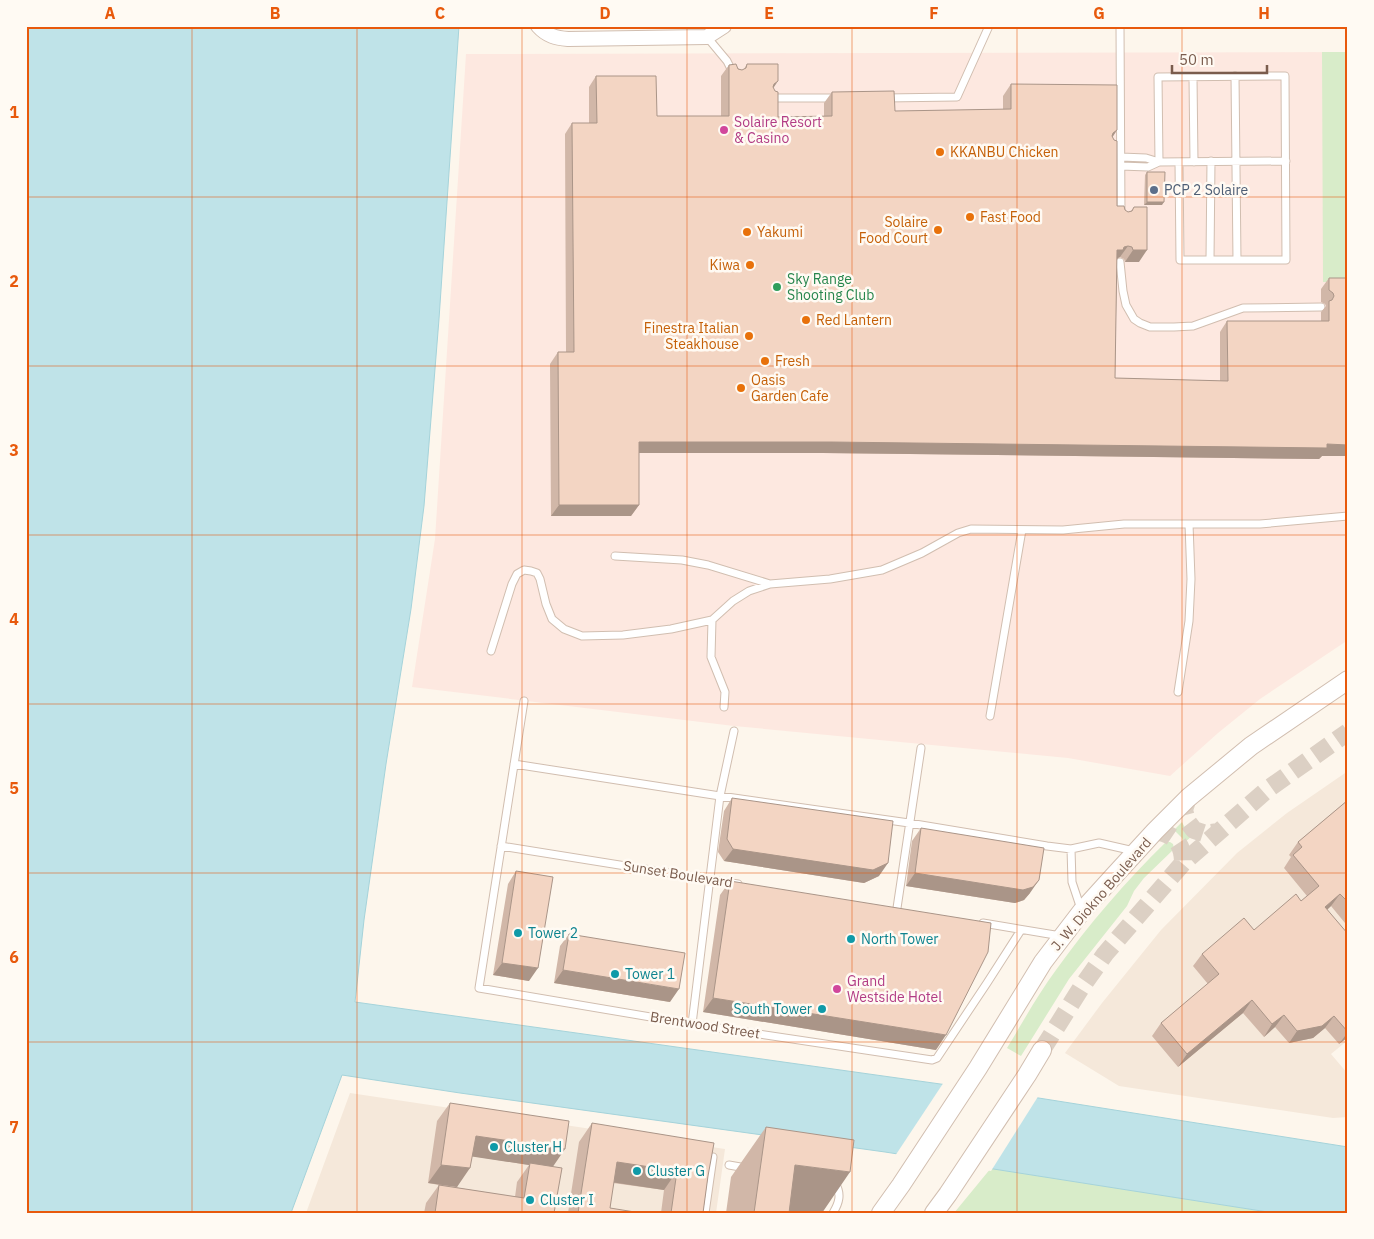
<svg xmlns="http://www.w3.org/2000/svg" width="1374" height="1239" viewBox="0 0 1374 1239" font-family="'IBM Plex Sans',sans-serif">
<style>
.residential{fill:#f5e8da}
.commercial{fill:#fde8e0}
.green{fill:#d8ecc9}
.water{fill:#bfe3e8;stroke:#a5d3da}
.pier{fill:#fdf6ec}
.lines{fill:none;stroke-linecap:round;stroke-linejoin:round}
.tertiary-tunnel{stroke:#dcd0c4;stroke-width:18;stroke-dasharray:18 9;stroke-linecap:butt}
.service-casing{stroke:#d1beb0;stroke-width:9}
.minor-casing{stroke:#d1beb0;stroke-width:16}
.tertiary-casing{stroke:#d1beb0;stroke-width:20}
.service{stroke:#fff;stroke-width:7}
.minor{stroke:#fff;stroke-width:14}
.tertiary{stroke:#fff;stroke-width:18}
.wall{fill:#d1b7a8;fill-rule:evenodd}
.shaded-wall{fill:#aa9588}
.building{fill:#f3d5c3;stroke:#aa9588}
.grid{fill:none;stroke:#e8590c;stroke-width:1;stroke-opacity:0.55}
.hotel-dot{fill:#d1479c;stroke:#fffaf3;stroke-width:2}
.food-dot{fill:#e8710a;stroke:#fffaf3;stroke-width:2}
.service-dot{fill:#5c6f8a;stroke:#fffaf3;stroke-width:2}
.leisure-dot{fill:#2e9e5b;stroke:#fffaf3;stroke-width:2}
.culture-dot{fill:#0f9aa8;stroke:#fffaf3;stroke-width:2}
.labels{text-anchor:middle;stroke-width:5;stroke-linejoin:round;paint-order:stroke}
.hotel-label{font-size:14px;fill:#b23c85;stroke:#fffaf3;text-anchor:start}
.food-label{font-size:14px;fill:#c56008;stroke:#fffaf3;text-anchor:start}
.service-label{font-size:14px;fill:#4e5e75;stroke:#fffaf3;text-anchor:start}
.leisure-label{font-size:14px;fill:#27864d;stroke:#fffaf3;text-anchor:start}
.street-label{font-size:14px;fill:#7a5c4d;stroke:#fffaf3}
.culture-label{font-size:14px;fill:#0d838f;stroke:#fffaf3;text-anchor:start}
.neatline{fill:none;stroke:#e8590c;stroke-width:2}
.grid-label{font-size:16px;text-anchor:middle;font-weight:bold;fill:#e8590c}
</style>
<rect width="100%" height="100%" fill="#fdf6ec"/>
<path class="residential" d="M1348,771V1040L1331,1054L1348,1074V1117L1333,1118L1119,1086L1065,1053L1102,1003L1161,930L1237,853L1287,813Z
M350,1093L725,1149L716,1213H306Z"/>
<path class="commercial" d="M1348,52V640L1260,699L1218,733L1170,776L1068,758L734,726L412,687L435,539L466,54Z"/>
<path class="green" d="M1322,52H1348V282H1323Z
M1182,822L1185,828L1192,836L1184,843L1182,838L1174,830Z
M1166,842H1170L1173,844L1174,849L1144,878L1134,891L1127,906L1069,979L1021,1056L1007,1048C1023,1022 1038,994 1056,970C1089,924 1126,881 1166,842Z
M991,1168L1274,1213H954Z"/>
<path class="water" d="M26,26H459L439,319L424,506L411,609L386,764L364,920L355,1002L1026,1096L1348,1147V1213H1274L885,1152L460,1093L342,1075L291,1213H26Z"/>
<path class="pier" d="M944,1082L1039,1095L991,1171L895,1156Z"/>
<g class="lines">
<path class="tertiary-tunnel" d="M1188,798L1184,810L1187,821L1194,830L1206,834L1217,832
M1155,831C1174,834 1183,843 1183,863
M1042,1050L1081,988L1105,954L1183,863L1268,789L1348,732"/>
<g class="service-casing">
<path id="service" d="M1120,26L1121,216
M707,37L727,61L733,73
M1235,76L1237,260
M1193,77L1194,162
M770,98H837
M885,98L957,97L989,26
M1121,157L1146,158L1159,162L1286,161
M1159,162L1158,77L1285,76L1286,260H1180L1179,162
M1121,166L1148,167L1159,162
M1210,260L1211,161
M1120,262L1123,291L1126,305L1134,319L1140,323L1150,327H1174L1193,326L1243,308L1321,307
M615,556L682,560L708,565L770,584
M712,620L711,657L725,692L724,707
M491,651L512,584L517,574L524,570L531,571L537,573L540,579L546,604L552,619L564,629L582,636L623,635L671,629L712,620L733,601L749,591L770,584L830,579L882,570L922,553L958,533L971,529L1063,530L1124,524H1260L1348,516
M1178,692L1189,621L1191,579L1189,524
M524,701L479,988L692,1024L932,1060L937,1058L987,983L1021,930
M990,716L1022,530
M514,764L720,796L909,823L1047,846L1071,849L1099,843L1134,851
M501,846L738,884
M1071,849L1072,882L1081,909
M897,908L921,748
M983,923L1061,936
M692,1024L720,796L734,731
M729,1165L746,1168
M705,1213L713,1157
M833,1213C839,1203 842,1194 835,1183"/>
</g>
<g class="minor-casing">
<path id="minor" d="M538,26C547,36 556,38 568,39L707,37L724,26"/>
</g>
<g class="tertiary-casing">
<path id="tertiary" d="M881,1213L901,1185L978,1068L1043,962L1082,911L1111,879L1155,831L1188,798L1251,746L1348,680
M934,1213L948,1194L1027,1075L1042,1050"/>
</g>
<use href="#service" class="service"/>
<use href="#minor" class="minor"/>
<use href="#tertiary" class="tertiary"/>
</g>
<path class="wall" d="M747,64L773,88L778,117L824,116V103L832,92L895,111L1003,110V96L1011,84L1117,130L1112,138L1117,206L1128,212L1131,211L1134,207L1139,262H1125L1124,259L1120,257L1117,258L1115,378L1220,381V332L1227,321H1321V312L1326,306L1325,304L1321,302V289L1329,278H1348V456H1322L1319,459L823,453H639V505L631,516H551L550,364L558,352H566L565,134L572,123H589V87L596,76L657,116H721V76L729,65L742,70L744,69Z
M1147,172L1162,205H1144L1145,175Z
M732,798L879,876L864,883L724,861L718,852L724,811Z
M1348,800V921L1345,923L1331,906L1327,910L1348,934V1037L1339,1044L1325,1028L1313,1038L1289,1043L1275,1027L1264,1037L1243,1013L1178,1067L1152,1036L1161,1023L1208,984L1193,966L1202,954L1254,930L1301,901L1307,896L1284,868L1291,857L1289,855L1298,842Z
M921,828L1030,893L1024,900L1015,903L906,886L912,841Z
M516,871L529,981L493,975L508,884Z
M730,881L936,1050L703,1012L720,895Z
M569,934L670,1002L554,983L560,946Z
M450,1103L553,1167L554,1213H424L426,1203L439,1185L428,1183L437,1121ZM472,1156L529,1165L517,1182L515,1197L441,1185L457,1187Z
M592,1123L708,1176L703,1213H661L664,1190L613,1183L610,1208L641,1213H568L579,1142Z
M766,1127L822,1213H726L731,1177Z"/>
<path class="shaded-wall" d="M778,81L770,93L774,84Z
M1117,130L1109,142L1113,133Z
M1147,202H1164L1162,205H1144Z
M1128,246L1120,257L1118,258L1115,262L1117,250Z
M1133,250H1147L1139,262H1125Z
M639,442H831L1327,444L1348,445V456H1322L1319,459L823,453H631Z
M559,505H639L631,516H551Z
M733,849L888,863L879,876L864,883L724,861Z
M915,873L1039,880L1030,893L1024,900L1015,903L906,886Z
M1340,894L1331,906L1316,920L1325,907Z
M502,963L538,968L529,981L493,975Z
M563,970L679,989L670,1002L554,983Z
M713,998L946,1035L936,1050L703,1012Z
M1252,1000L1243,1013L1178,1067L1187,1054Z
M1284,1015L1275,1027L1264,1037L1272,1024Z
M1334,1016L1325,1028L1313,1038L1289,1043L1297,1031Z
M1348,1032V1037L1339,1044Z
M476,1136L565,1149L552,1168L530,1163L529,1165L462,1155Z
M617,1162L677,1171L664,1190L604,1181Z
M441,1165L470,1168L457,1187L428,1183Z
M795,1165L850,1172L822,1213H762Z"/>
<path class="building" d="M736,64L738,69L742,70L746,68L747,64H778V81L774,84L773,87L775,91L778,92V117L832,116V92L894,91L895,111L1011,109V84L1117,85V130L1113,133L1112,136L1114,140L1117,141V206H1124L1125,210L1128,212L1132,211L1134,207H1147V250H1133L1132,247L1128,246L1124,247L1123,250H1117L1115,378L1228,381L1227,321H1329V301L1332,300L1334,296L1333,293L1329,290V278H1348V445L1327,444V448L831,442H639V505H559L558,352H574L572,123H597L596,76H656L657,116H729V65Z
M1147,172H1165L1164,202H1147Z
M732,798L893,821L888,863L873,870L733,849L727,839Z
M1348,800V902L1340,894L1325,907L1348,934V1032L1334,1016L1322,1026L1297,1031L1284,1015L1272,1024L1252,1000L1187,1054L1161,1023L1219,974L1202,954L1244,918L1254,930L1296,894L1301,901L1319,886L1293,855L1302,847L1298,842Z
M921,828L1044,848L1039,880L1033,887L1023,890L915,873Z
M516,871L553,877L538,968L502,963Z
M730,881L991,923L988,952L946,1035L713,998Z
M569,934L685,953L679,989L563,970Z
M450,1103L569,1121L565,1149L476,1136L470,1168L441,1165Z
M592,1123L714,1143L708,1176L703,1213H671L677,1171L617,1162L610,1208L641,1213H578Z
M766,1127L854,1140L850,1172L795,1165L789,1213H754Z
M530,1163L562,1168L554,1213H435L439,1185L524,1198Z"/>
<path class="grid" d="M192,26V1213M357,26V1213M522,26V1213M687,26V1213M852,26V1213M1017,26V1213M1182,26V1213M26,197H1348M26,366H1348M26,535H1348M26,704H1348M26,873H1348M26,1042H1348"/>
<g class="hotel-dot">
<circle cx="724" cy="130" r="5"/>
<circle cx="837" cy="989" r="5"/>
</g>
<g class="food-dot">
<circle cx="940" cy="152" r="5"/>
<circle cx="970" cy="217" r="5"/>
<circle cx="938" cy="230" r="5"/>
<circle cx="747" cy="232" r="5"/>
<circle cx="750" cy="265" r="5"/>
<circle cx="806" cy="320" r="5"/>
<circle cx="749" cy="336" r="5"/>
<circle cx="765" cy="361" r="5"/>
<circle cx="741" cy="388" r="5"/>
</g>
<circle class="service-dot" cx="1154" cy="190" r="5"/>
<circle class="leisure-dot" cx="777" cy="287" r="5"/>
<g class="culture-dot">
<circle cx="518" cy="933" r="5"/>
<circle cx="851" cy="939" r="5"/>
<circle cx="615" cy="974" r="5"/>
<circle cx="822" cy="1009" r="5"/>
<circle cx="494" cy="1147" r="5"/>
<circle cx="637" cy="1171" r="5"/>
<circle cx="530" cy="1200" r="5"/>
</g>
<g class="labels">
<g class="hotel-label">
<text x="734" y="127">Solaire Resort<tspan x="734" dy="16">&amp; Casino</tspan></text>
<text x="847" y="986">Grand<tspan x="847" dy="16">Westside Hotel</tspan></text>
</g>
<g class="food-label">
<text x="950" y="157">KKANBU Chicken</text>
<text x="980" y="222">Fast Food</text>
<text x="928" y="227" text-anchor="end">Solaire<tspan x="928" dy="16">Food Court</tspan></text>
<text x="757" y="237">Yakumi</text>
<text x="740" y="270" text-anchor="end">Kiwa</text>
<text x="816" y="325">Red Lantern</text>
<text x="739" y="333" text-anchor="end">Finestra Italian<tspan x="739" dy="16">Steakhouse</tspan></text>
<text x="775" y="366">Fresh</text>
<text x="751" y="385">Oasis<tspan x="751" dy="16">Garden Cafe</tspan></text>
</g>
<g class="service-label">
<text x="1164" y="195">PCP 2 Solaire</text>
</g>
<g class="leisure-label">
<text x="787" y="284">Sky Range<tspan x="787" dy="16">Shooting Club</tspan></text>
</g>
<g class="street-label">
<text transform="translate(678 874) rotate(9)" y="5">Sunset Boulevard</text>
<text transform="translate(1101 894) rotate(-49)" y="5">J. W. Diokno Boulevard</text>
<text transform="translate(705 1025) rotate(9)" y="5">Brentwood Street</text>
</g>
<g class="culture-label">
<text x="528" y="938">Tower 2</text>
<text x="861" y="944">North Tower</text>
<text x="625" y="979">Tower 1</text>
<text x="812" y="1014" text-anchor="end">South Tower</text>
<text x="504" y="1152">Cluster H</text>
<text x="647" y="1176">Cluster G</text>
<text x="540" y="1205">Cluster I</text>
</g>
</g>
<rect width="1374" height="1239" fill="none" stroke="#fffaf3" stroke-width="55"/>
<path d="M1172 65v8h95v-8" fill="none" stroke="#7a5c4d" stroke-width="2.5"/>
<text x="1179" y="65" font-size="15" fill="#7a5c4d" stroke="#fffaf3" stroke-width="4" paint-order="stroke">50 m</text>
<rect x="28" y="28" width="1318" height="1184" class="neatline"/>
<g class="grid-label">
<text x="110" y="19">A</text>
<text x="275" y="19">B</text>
<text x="440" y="19">C</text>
<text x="605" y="19">D</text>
<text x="769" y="19">E</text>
<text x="934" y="19">F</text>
<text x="1099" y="19">G</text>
<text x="1264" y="19">H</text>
<text x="14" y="118">1</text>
<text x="14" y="287">2</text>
<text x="14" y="456">3</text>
<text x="14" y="625">4</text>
<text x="14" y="794">5</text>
<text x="14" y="963">6</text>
<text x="14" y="1133">7</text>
</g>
</svg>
